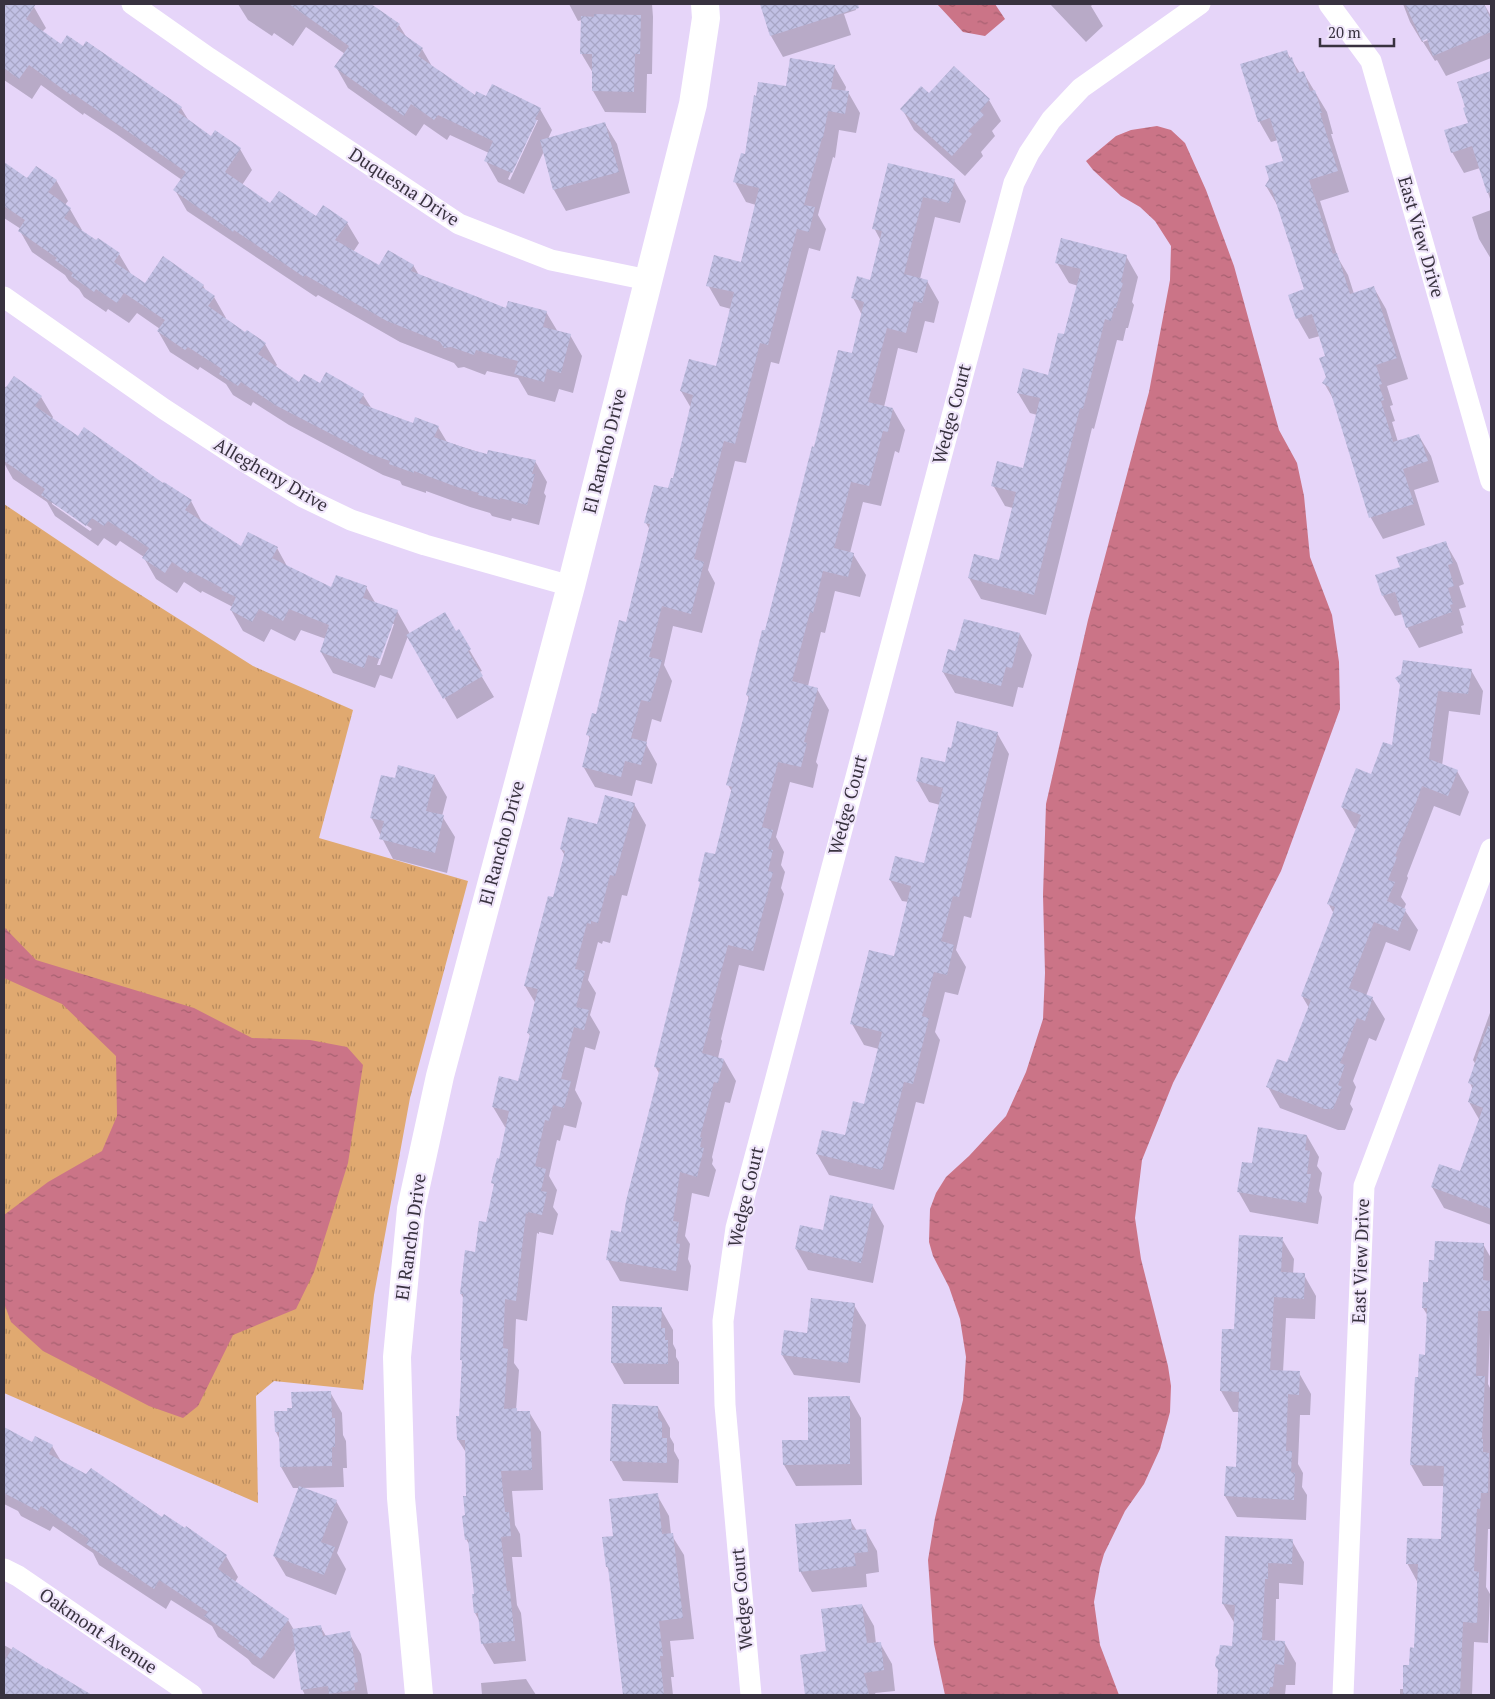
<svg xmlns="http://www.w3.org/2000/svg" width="1495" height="1699" viewBox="0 0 1495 1699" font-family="'PT Serif',serif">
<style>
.grass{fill:url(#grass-tufts)}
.water{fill:url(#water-ripples)}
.shadow{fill:#0003;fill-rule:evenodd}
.building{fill:url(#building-cross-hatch)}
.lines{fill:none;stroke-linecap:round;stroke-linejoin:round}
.street{stroke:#fff;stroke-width:21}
.secondary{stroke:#fff;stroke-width:28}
.labels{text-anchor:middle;stroke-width:4.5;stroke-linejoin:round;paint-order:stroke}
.street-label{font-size:18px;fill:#38323f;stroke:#f0e6fb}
</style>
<defs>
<pattern id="grass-tufts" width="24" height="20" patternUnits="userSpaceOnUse" patternTransform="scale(1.25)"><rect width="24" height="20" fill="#e0a970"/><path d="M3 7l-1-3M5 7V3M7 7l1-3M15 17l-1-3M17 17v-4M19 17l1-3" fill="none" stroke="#b78a5d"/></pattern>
<pattern id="water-ripples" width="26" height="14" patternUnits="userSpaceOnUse" patternTransform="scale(1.25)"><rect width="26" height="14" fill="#cb7487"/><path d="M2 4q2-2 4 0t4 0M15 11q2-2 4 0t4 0" fill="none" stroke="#a66070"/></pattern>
<pattern id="building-cross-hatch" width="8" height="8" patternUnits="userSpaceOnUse" patternTransform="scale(1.25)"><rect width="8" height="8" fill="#c1c0e4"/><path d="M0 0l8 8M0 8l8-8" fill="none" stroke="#a7a5c5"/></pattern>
</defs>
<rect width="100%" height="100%" fill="#e6d5f9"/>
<path class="grass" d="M4,504L114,578L253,666L353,710L319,838L468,881L410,1098L374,1295L363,1390L274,1381L256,1396L258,1503L4,1393Z"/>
<path class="water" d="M937,4H995L1005,19L985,36L963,32Z
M1157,126L1171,130L1185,143L1206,190L1234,266L1279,430L1297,463L1304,496L1310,557L1332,615L1339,662L1340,709L1281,871L1173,1083L1142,1160L1135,1218L1141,1259L1168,1366L1171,1386L1170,1412L1160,1449L1144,1484L1125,1511L1104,1554L1100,1568L1094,1602L1100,1645L1119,1695H945L934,1644L928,1560L935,1518L963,1400L966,1357L960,1319L949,1287L933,1256L929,1242L930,1209L936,1193L946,1177L969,1156L1006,1116L1026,1072L1043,1019L1045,973L1043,895L1046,804L1088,620L1149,392L1170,280L1171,246L1155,221L1140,207L1121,196L1093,170L1086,161L1116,136L1131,130Z
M4,927L36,960L194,1008L252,1038L310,1040L347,1047L363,1065L348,1163L314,1272L296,1309L233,1335L198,1406L183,1418L149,1406L43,1351L11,1322L4,1303V1215L48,1182L102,1151L117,1116L116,1056L62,1004L4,978Z"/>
<path class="shadow" d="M4,4H29L34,7L46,28L42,32L62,46L83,48L87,42L181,108L189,121L211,137L240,149L252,170L242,185L271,205L316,218L347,223L359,243L353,252L380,267L413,265L419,275L507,310L546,312L558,332L570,335L582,356L573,393L559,389L555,402L528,395L518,378L487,371L485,375L464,367L458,368L454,363L400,342L318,295L316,297L187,211L175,190L182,180L116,134L84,113L83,115L41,85L32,99L4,80Z
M238,4H369L399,25L407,38L422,49L433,68L475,97H487L540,109L552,130L548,139L605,124L617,144L630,193L566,211L554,190L544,151L524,194L498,182L486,161L489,153L450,135L447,140L424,124L416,136L348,88L336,67L345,54L306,27L293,46L274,33L272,36L248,20ZM535,120H538L510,180L508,179Z
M569,4H652L653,17L652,74H647L646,113L605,112L593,91V73L581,53L582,20L578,21Z
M761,4H854L856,10L844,14L851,35L783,57L771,36Z
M1050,4H1093L1091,6L1103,26L1086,42Z
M1403,4H1484L1491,16V58L1446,76L1437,60L1435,61L1423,42H1422L1410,22ZM1433,38L1423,42V39Z
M1286,51L1300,73L1303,72L1327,112L1333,134H1331L1349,192L1320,201L1338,258L1348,275L1354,294L1374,288L1386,309L1408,379L1387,386L1393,405L1390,406L1395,421L1392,422L1398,442L1419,436L1431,456L1439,482L1414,490L1425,525L1383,539L1371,518L1335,402L1324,383L1327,377V357L1320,336L1309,339L1297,318L1306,290L1279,208L1266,186L1284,162L1278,140L1271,142L1259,121Z
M834,66L846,87L845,92H848L860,113L856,133L839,130L835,158L833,157L818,215L826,229L820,251L809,248L779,364L771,362L746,463L735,461L708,570L715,583L702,633L673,626L664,665L672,681L661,722L652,719L646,744L657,764L652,784L636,780L632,796L595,787L583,766L590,739L588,735L597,715L627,623L650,530L646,523L674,480L691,408L681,391L717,367L731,309L720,306L708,285L742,264L756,205L746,202L735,182L746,155L787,88Z
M954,67L989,100L1001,121L992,131L995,136L981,152L983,156L965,176L914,130L902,109L929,95Z
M1491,73V202L1480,168L1464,173L1452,152L1469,124L1467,108L1459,83Z
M4,162L6,165L27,180H56L68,201L65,205L70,209L82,230L81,231L119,254L131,274L145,285H203L206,292L214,297L226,318L225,319L246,334L265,344L277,365L275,367L300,384H321L363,395L372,409L414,425L438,427L447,442L488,455L535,461L547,482L544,493L546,496L539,525L512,518L511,521L492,516L490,513L470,507L426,491V493L402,485L400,481L383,475L289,425L253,402L251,406L233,395L226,384L200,367L198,370L170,352L158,331L160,329L137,313L129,323L108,309L106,312L84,297L79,289L69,281L65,275L32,252L20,231L21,229L4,218Z
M889,164L954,180L966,201L960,223L935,217L920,279L927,281L939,302L934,323L925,321L917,353L898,348L884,407L893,409L905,430L899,453L895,451L881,506L863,502L850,553L853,554L866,575L860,597L835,591L825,633L821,632L808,686L817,689L829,710L816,762L818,765L813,788L790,782L776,837L784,852L781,865L785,872L781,888L784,894L764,971L739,965L721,1039L722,1041L718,1058L724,1060L736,1081L730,1103L725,1102L712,1157L713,1160L712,1164L716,1170L709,1197L692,1193L685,1236L690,1244L688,1259L691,1266L688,1291L620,1281L608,1260L622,1233L660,1075L655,1066L701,883L699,881L716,856L732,792L728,785L749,699L747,695L766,632L815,448L852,355L862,315L853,298L871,281L881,241L874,228Z
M1491,210V259L1479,239L1472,217Z
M1126,256L1138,277L1132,302L1134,305L1128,328H1126L1123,341L1117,340L1094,429L1092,428L1046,615L981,599L969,578L1000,562L1013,508L1005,506L993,485L1024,469L1037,415L1030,413L1018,393L1049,376L1065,336L1078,286L1069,283L1057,263Z
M4,386L7,388L41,397L53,417L52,419L78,437L191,501L202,522L241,548H277L288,568L332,589L366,587L376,604L397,611L410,634L456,633L458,631L482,671L479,672L494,697L457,719L408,636L392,679L380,675L375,688L333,673L321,652L326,639L301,630L295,641L271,629L264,642L243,631L231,610L233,607L202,591L201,593L184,582L177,593L156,579L144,558V557L120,541L116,546L104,538L98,546L55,516L47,502L13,479L4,463ZM52,501L92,529L90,531L52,504ZM392,624H394L380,665H377Z
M1445,542L1457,563L1464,584L1459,586L1466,607L1459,609L1464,625L1461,626L1463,633L1419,648L1407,627L1403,614L1395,616L1383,596L1401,567Z
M1020,634L1032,655L1023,688L1018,687L1013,707L955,693L943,672L956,652Z
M1471,670L1483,691L1480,715L1449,711L1442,766L1457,771L1469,792L1460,816L1434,806L1407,876L1408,878L1401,897L1406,904L1404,909L1418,930L1410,951L1386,942L1366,996L1372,998L1385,1019L1376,1041L1369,1038L1353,1081L1356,1087L1350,1104L1353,1109L1345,1130H1338L1280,1108L1268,1087L1288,1064L1309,1008L1302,996L1334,914L1328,903L1357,829L1354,828L1342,807L1371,775L1393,747L1401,686Z
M997,733L1009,754L971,918L964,916L956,950L966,967L958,995L945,992L935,1032L940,1040L924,1104L916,1102L894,1190L829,1175L817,1154L846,1137L865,1106L879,1049L864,1045L852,1024L895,958L909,902L902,901L890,880L925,865L940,805L929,802L917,781Z
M435,776L447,797L442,816L455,837L447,873L393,859L371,817Z
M634,804L646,825L627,896L622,895L610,943L603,941L602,944L598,942L588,980L596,993L590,1015L600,1032L595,1050L585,1047L575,1090L582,1103L576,1128L564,1125L560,1141L557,1140L549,1176L557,1190L553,1207L558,1214L553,1235L539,1232V1234L537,1233L527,1321L516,1319L514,1363L519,1370L516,1410L518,1412H529L541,1432L543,1490L512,1491L515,1525L520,1534L522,1557H512L517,1605L521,1613L526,1661L494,1664L482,1643L480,1622L475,1613L473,1595H475L469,1544L466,1539L468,1497L467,1454L458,1440V1417H460L463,1363L461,1359L464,1299L461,1294L487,1223L495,1186L493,1183L500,1161L507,1128L505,1127L493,1107L519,1083L531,1037L528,1033L536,1004L525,986L554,899L565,856L561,849Z
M1491,1010V1225L1444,1208L1432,1187L1461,1173L1480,1121L1469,1102L1473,1090L1470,1083L1476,1065L1473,1060Z
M1307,1136L1319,1157L1317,1166L1322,1173L1319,1191L1322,1197L1318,1224L1250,1212L1238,1191Z
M872,1205L884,1226L873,1283L808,1270L796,1249L824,1231Z
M1282,1239L1294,1259L1293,1274L1304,1275L1316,1296L1315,1319L1286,1318L1283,1372L1299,1373L1311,1394L1310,1415H1300L1298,1464L1303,1473L1302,1487L1307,1495L1306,1520L1237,1517L1225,1496L1237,1468L1239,1412H1233L1221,1391L1235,1331Z
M1483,1244L1491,1258V1331H1490L1488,1384L1491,1390V1529H1488L1486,1587L1490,1594L1488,1643L1474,1642L1472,1695H1400V1689H1404L1416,1649L1418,1583L1407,1563L1442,1541L1445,1486H1423L1411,1465L1420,1378L1426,1356L1428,1316L1423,1308L1429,1284Z
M854,1305L866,1325L860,1383L794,1375L782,1355L808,1334Z
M661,1309L673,1330V1344L676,1350V1357L679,1362V1384H624L612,1363Z
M330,1392L342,1413L343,1435L346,1441L347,1468H343L344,1487L301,1488L336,1501L348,1522L337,1553L346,1569L336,1595L286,1576L274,1556L299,1488H293L281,1467L280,1440L276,1432L289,1412Z
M849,1397L861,1418L862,1485L796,1486L784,1465L809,1441Z
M658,1407L670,1428V1437L674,1444V1451L679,1460L678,1483L623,1481L611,1460Z
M4,1429L32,1444L52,1446L62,1463L226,1556L238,1577L235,1582L288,1620L294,1630L320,1626L326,1636L349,1633L361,1654L368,1695H305L302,1689L296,1648L274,1679L252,1664L248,1659L218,1637L212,1626L171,1600L166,1609L99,1565L93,1553L53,1526L50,1531L21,1516L18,1511L4,1504Z
M657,1495L669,1516L671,1534L684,1555L694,1639L670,1641L674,1677H671L673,1695H624L610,1573L607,1567L604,1538L614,1537Z
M850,1520L857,1531L865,1530L877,1551L879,1572L866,1574L867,1587L812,1592L800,1571Z
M1292,1541L1304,1562L1303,1585L1279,1583V1599H1276L1275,1642H1284L1296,1663L1295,1685H1286L1285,1695H1218L1220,1671L1234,1647L1235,1624L1223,1604Z
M862,1605L874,1626L876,1644L880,1643L892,1664L895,1691L875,1693L876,1695H814L804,1679L827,1652Z
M4,1645L74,1686L79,1695H4Z
M526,1679L536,1695H482L481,1683Z"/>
<path class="building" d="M4,4H36L26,19L61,44L67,35L83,46L86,41L182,107L178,112L211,136L215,130L241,148L225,172L270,203L279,191L316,216L323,205L348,222L335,240L379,265L388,250L414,265L411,271L506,308L508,301L547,311L543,327L571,334L561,373L547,369L544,382L514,374L518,361L476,350L474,355L451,347L444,348L440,342L387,321L305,275L304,277L234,230L233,232L173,190L186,172L103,114L72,93L71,95L29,65L19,79L4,68Z
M289,4H371L400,24L396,29L423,48L418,56L475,95L476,91L486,96L492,84L541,108L535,119L537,120L512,173L484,161L493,141L438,115L434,120L411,104L404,116L334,67L349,46Z
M760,4H858L859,8L770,36Z
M1405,4H1484L1491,20V32L1433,56L1427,39L1422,41Z
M594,14L641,15L640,54H635L634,92L592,91V54H580L581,16L594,17Z
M1287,50L1289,58L1292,57L1297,73L1304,71L1310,91L1315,90L1322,113H1320L1338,171L1309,180L1333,254L1337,253L1350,294L1374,286L1397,358L1376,365L1382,384L1379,385L1384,400L1381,401L1393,442L1419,434L1428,461L1403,469L1414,504L1369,518L1329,387L1322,383L1326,377L1319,358L1325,356L1312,314L1296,319L1288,295L1304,289L1272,190L1265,186L1269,179L1265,166L1283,161L1270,118L1258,122L1240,64Z
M790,58L835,65L831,89L849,91L845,114L828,111L823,138H822L804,205L815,207L809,232L797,229L768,345L760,343L735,444L724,441L694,559L704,562L691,614L662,606L649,657L662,660L650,702L641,700L631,738L647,742L641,765L625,761L621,777L582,767L590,736L586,735L592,713L596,714L619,620L626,622L650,524L644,523L654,485L668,488L671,478H673L693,395L680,391L689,359L716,366L734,292L706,286L714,255L741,262L759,188L733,182L741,153L745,154L754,95L756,96L758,82L786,86Z
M954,66L990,99L980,111L984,115L968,131L972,134L952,156L900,109L921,86L929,93Z
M1491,71V192L1487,193L1472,146L1451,153L1444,130L1468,123L1463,108L1465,107L1457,82Z
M605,122L619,172L553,190L540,140Z
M4,162L27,178L36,166L57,180L48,192L71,208L64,218L96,240L98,238L120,253L114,262L145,283L163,256L204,285L202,287L215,296L208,306L245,332L247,330L266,343L258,354L299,382L304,374L320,383L326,372L364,394L359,403L413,423L415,417L439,426L434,437L468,449L487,454L488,450L536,460L532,474H535L527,505L500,498V500L478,495L479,493L457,487L414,471V473L389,464L390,461L370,454L275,405L241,382L238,386L219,374L222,369L188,347L185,350L157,331L165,320L124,293L117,303L96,289L94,292L71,276L73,273L55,260L57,258L18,231L25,220L4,206Z
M888,163L955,179L949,203L923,197L904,274L928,280L922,303L914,301L906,333L887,328L868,402L893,408L888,432L883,431L869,486L851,482L834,548L854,553L848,577L823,571L813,613L810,612L792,681L818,688L804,742L807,743L801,767L778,762L762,827L773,830L768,849L773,850L768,871L773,872L753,951L728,945L709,1018L711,1019L702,1053L724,1059L718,1083L714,1082L700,1137L702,1138L700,1147L704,1148L697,1177L680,1172L673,1221L679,1222L676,1243L680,1244L676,1271L606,1260L611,1230L621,1232L626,1201L660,1068L654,1067L700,882L698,881L705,852L715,854L732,787L726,785L749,696L746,695L762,630H765L812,446L814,447L838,350L852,353L864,302L851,298L857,276L870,280L882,231L872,229Z
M1061,238L1127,255L1121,282L1123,283L1116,308H1114L1111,321L1105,319L1083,409L1080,408L1034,595L968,578L974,554L999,560L1016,492L991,486L997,461L1023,468L1040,398L1017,393L1023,368L1048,375L1058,333L1064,334L1081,269L1055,263Z
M14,376L42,396L35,406L78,436L84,427L163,483L164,482L192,500L185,510L241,546L248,532L278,547L272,558L331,587L336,575L367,586L363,598L398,610L380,659L368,655L364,668L320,652L329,625L289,609L283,621L259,609L252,622L230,610L236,597L221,590L222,588L190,571L188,573L172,562L165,573L142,558L149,548L108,521L104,526L92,518L86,526L41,495L45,489L4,461V390Z
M1446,541L1453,563L1448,565L1454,586L1448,588L1453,604L1450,605L1452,612L1406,628L1395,592L1382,596L1375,575L1400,567L1396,557Z
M445,612L456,631L459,629L471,649L468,651L483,676L443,699L406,635Z
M964,619L1020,633L1012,668L1006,667L1001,686L942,672L948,649L955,651Z
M1403,660L1472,669L1468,694L1438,691L1429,759L1458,770L1448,796L1422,786L1416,803L1395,856L1397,857L1388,880L1395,882L1387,901L1406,909L1398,931L1374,922L1349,988L1373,997L1365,1021L1357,1018L1340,1063L1345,1065L1338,1085L1342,1087L1333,1109H1325L1266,1087L1277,1059L1287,1062L1311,1000L1301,996L1335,907L1327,904L1361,815L1341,807L1356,768L1371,774L1383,742L1392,745L1400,685L1395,678L1401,674Z
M957,721L998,732L959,897L953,896L941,941L954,945L947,975L934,972L922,1016L929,1018L913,1084L904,1082L882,1170L816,1154L822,1130L845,1135L853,1101L864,1104L882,1032L850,1024L869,950L894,956L911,886L889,880L895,856L924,863L943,788L916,781L921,757L945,762L948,747L951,748Z
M398,765L435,775L426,811L444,815L435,853L379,839L384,821L370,818L381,775L395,778Z
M605,795L635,803L615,876L610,875L598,923L591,921V924L587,923L575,969L585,971L576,1007L589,1010L584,1030L574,1027L561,1079L571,1081L564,1108L553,1105L549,1121L545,1120L535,1166L546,1169L541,1191L547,1192L542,1215L528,1212V1214L526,1213L516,1301L505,1299L503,1348L508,1349L504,1409L517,1408V1411H530L532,1470L501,1471L505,1512H509L511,1536L501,1537L507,1591H510L515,1641L481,1644L478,1613H474L472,1594H474L468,1539L465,1540L462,1516L465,1515L463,1496H466L465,1440H457L456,1416H459L462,1360H460L463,1294H460L465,1250L475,1252L479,1221L486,1222L494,1184L491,1183L497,1158L499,1159L509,1111L492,1107L499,1076L518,1081L530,1034L527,1033L538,989L524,986L548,896L553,897L565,851L560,849L568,817L597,824Z
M1488,1026L1491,1027V1209L1431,1187L1439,1164L1460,1171L1483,1108L1468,1102L1473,1085L1468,1083Z
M1258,1127L1307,1135L1305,1150L1310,1151L1307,1174H1311L1306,1203L1237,1192L1242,1162L1252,1163Z
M830,1195L873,1204L861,1263L795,1249L800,1225L823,1230Z
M1239,1235L1283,1237L1281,1272L1305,1273L1304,1299L1274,1297L1270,1370L1300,1371L1299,1395L1288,1394L1286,1451H1292L1291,1472L1295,1473L1294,1500L1224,1496L1226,1466L1236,1467L1239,1392L1220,1391L1222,1329H1234Z
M1435,1241L1484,1243L1483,1280L1491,1281V1311H1478L1476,1376H1485L1482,1439H1483V1452L1489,1453L1488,1493H1481L1480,1509H1477L1474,1571L1479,1572L1477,1623L1463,1622L1460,1695H1403V1665H1409L1410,1647L1414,1648L1418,1564H1406L1407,1538L1441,1539L1444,1466L1410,1465L1415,1377H1418L1419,1354L1425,1355L1427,1308H1422L1423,1282H1428L1429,1260H1434Z
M811,1298L855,1303L848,1363L781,1355L784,1330L807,1333Z
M612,1306L662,1307L661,1328H665V1340H668V1364L611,1363Z
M331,1391L332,1418H335V1447H332V1466L280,1467L279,1432H275L274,1411H287V1408H292L291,1392Z
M850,1396V1464L783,1465L782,1440H808V1397Z
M612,1404L658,1406V1418L662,1422V1438H667V1463L610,1461Z
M4,1427L32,1442L35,1436L53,1445L49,1454L86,1474L91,1468L162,1517L164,1514L185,1528L186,1526L227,1555L218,1569L289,1619L261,1659L238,1643L240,1641L204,1616L208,1612L159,1580L154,1589L86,1544L89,1539L41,1506L38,1511L4,1493Z
M299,1486L337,1500L321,1542L335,1547L324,1575L273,1556Z
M658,1493L662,1534L673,1533L683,1618L659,1621L663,1656H660L664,1695H623L608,1567H606L602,1537L613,1536L609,1499Z
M851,1519L852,1530L866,1529L868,1552L854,1553L856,1566L799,1572L795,1524Z
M1225,1536L1293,1539L1292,1564L1268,1563V1579H1265L1262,1640L1285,1641L1284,1665L1275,1664L1273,1687H1270L1269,1695H1217L1218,1670L1215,1666L1216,1657L1219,1654L1220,1645L1232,1646L1235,1605L1222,1604Z
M862,1604L867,1643L881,1642L884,1670L864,1673L869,1695H805L800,1655L826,1651L821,1609Z
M321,1625L323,1636L350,1631L358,1682L354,1683L355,1690L329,1694L328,1686L301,1690L292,1629Z
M13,1647L47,1669V1668L92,1695H4V1662Z"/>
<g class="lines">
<path class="street" d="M132,4L209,58L459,224L551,260L648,280
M1329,4L1371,61L1491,481
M4,297L164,409L242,460L303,497L351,520L425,545L571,586
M4,1569L18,1576L192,1695
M751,1695L725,1405L723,1321L736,1228L1014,183L1029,153L1051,120L1081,88L1200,4
M1343,1695L1364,1186L1491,849"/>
<path class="secondary" d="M419,1695L401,1498L397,1357L411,1209L440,1076L571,586L693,104L706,18L705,4"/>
</g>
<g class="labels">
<g class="street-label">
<text transform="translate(404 187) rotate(33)" y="6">Duquesna Drive</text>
<text transform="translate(1421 237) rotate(74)" y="6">East View Drive</text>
<text transform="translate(952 414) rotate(-75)" y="6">Wedge Court</text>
<text transform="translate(605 451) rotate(-76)" y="6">El Rancho Drive</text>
<text transform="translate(271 475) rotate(30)" y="6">Allegheny Drive</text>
<text transform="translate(848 805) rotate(-75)" y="6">Wedge Court</text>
<text transform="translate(502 843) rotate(-75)" y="6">El Rancho Drive</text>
<text transform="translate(746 1197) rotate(-77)" y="6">Wedge Court</text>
<text transform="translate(411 1237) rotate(-82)" y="6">El Rancho Drive</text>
<text transform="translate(1361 1261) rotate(-88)" y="6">East View Drive</text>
<text transform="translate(742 1599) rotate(-95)" y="6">Wedge Court</text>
<text transform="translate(98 1631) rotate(34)" y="6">Oakmont Avenue</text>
</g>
</g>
<rect width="1495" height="1699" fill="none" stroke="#38323f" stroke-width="10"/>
<path d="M1320 38v8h74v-8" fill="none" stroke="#38323f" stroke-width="2.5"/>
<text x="1328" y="38" font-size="15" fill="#38323f" stroke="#f0e6fb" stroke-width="4" paint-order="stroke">20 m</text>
</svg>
